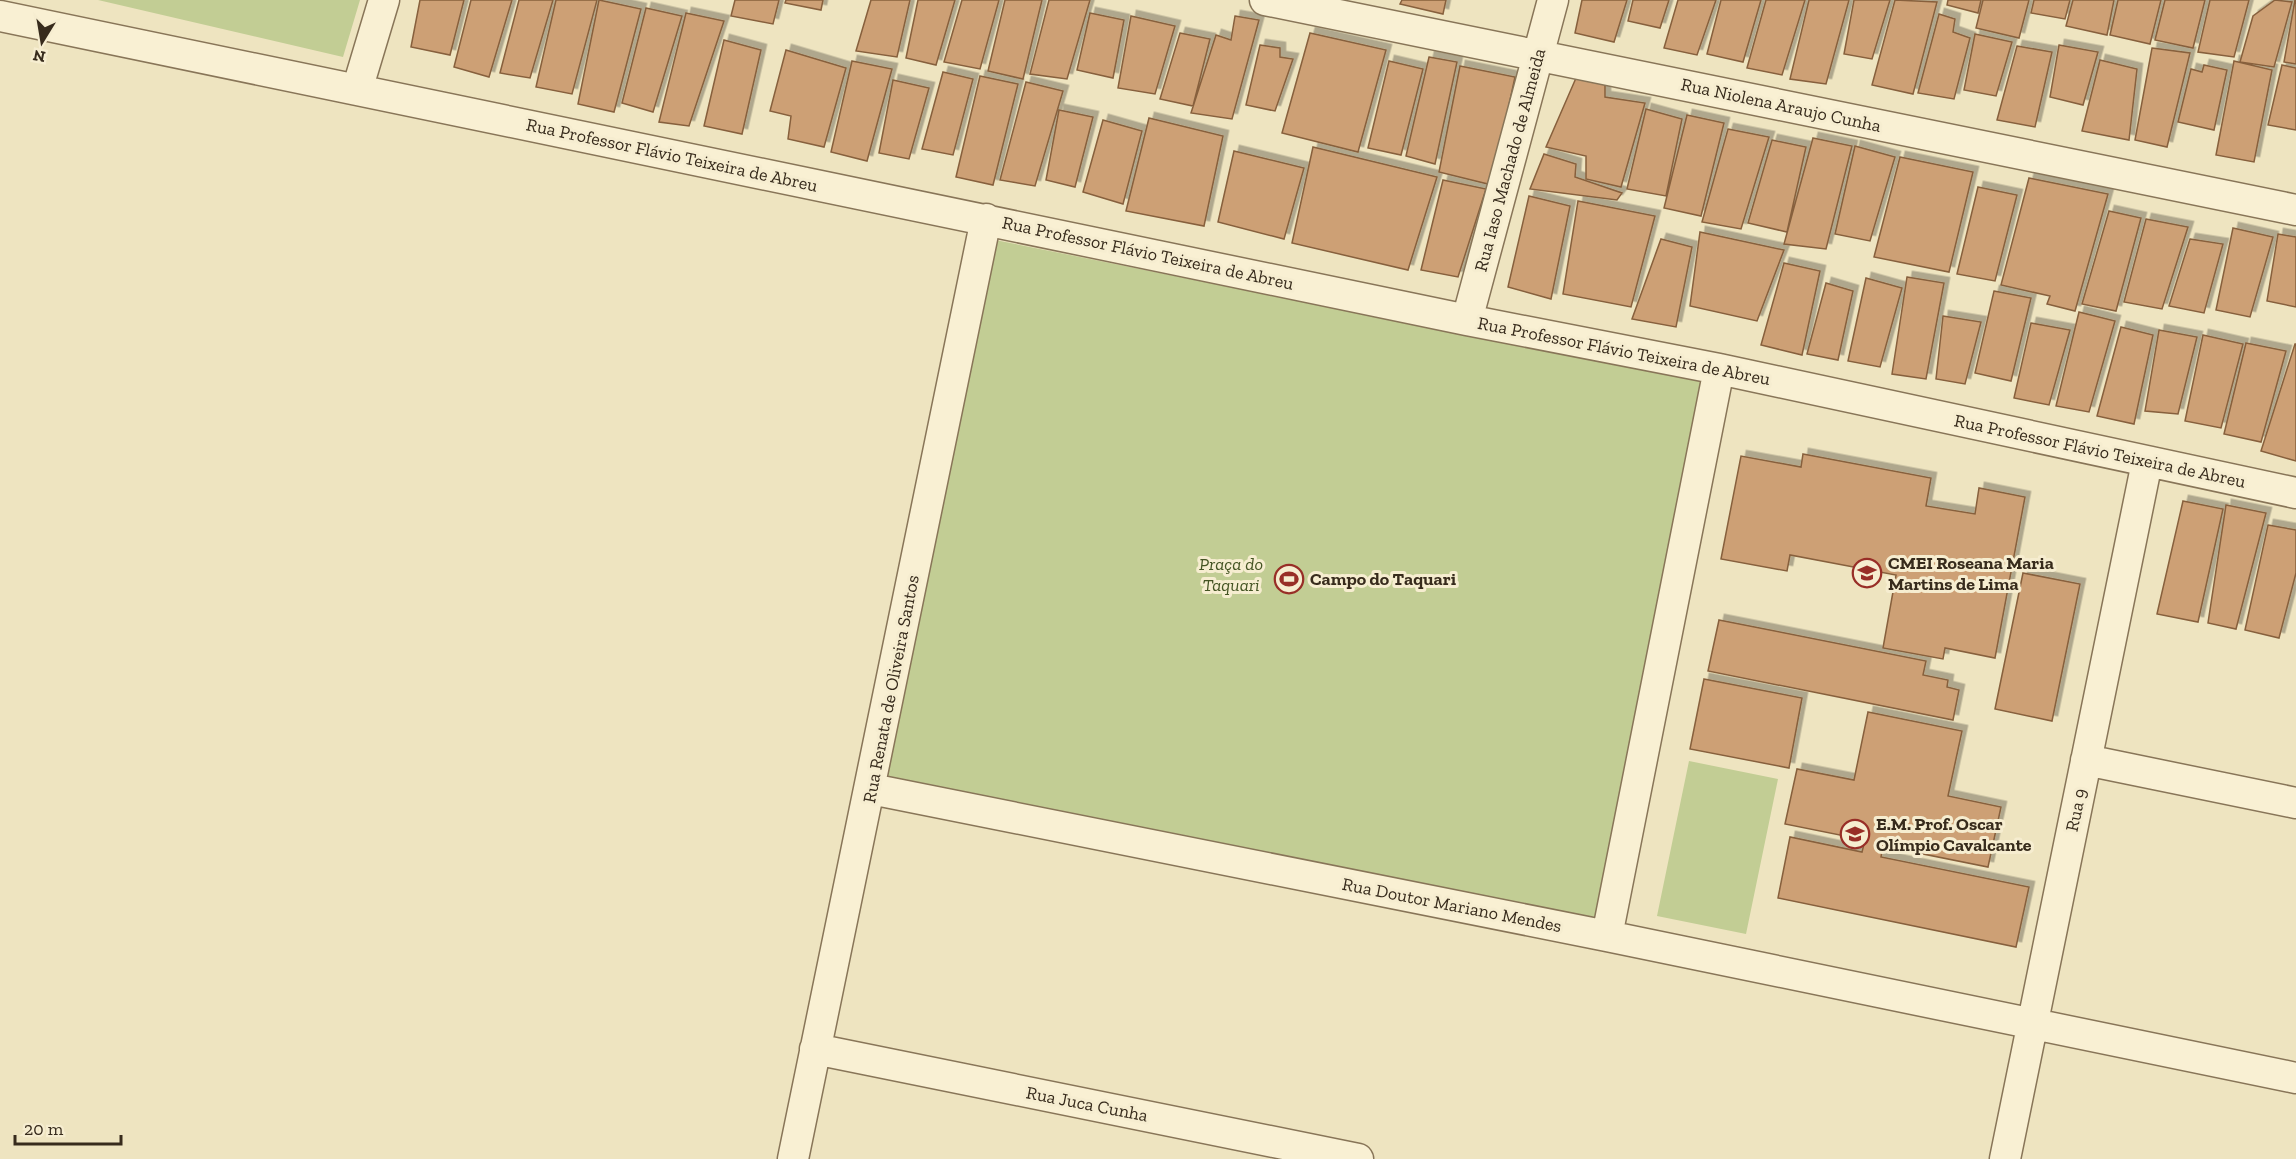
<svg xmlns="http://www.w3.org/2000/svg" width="2296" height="1159" viewBox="0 0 2296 1159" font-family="'Zilla Slab',serif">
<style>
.green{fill:#c2cd94}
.building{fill:#cda075;stroke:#87603d;stroke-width:1.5;filter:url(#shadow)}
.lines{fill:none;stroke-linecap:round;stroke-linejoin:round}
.minor-casing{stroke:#887558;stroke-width:33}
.minor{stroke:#f9f0d3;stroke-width:30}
.labels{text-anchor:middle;stroke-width:6;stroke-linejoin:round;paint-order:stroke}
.street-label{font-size:18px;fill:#372b1c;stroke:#f6edd0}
.poi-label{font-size:18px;font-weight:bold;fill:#372b1c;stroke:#f6edd0;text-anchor:start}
.park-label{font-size:18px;font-style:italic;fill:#445423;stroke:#f6edd0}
</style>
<defs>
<filter id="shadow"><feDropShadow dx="5.5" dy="-5.5" stdDeviation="0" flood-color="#0004"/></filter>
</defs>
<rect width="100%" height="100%" fill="#eee4c0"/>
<path class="green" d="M98,0H360L343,57Z
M995,240L1705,382L1607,936L871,789Z
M1689,761L1778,779L1746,934L1657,916Z"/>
<path class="building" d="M420,0H464L450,55L411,47Z
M471,0H512L489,77L454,67Z
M519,0H553L530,78L500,73Z
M556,0H597L572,94L536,87Z
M599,0L641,9L614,112L578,104Z
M735,0H779L773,24L731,16Z
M786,0H823L821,10L785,3Z
M871,0H910L897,57L856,51Z
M918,0H955L936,65L906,58Z
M962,0H999L980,69L944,62Z
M1005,0H1042L1023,79L988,71Z
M1049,0H1090L1067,79L1030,74Z
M1402,0H1446L1443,14L1400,4Z
M1582,0H1627L1614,42L1575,33Z
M1633,0H1669L1660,28L1628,21Z
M1678,0H1716L1697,55L1664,48Z
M1721,0H1761L1743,62L1707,54Z
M1766,0H1805L1782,75L1747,68Z
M1809,0H1849L1826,84L1790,79Z
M1854,0H1890L1872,59L1844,54Z
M1895,0L1937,2L1913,94L1872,85Z
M1948,0H1981L1978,13L1947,5Z
M1983,0H2029L2019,38L1976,28Z
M2034,0H2070L2065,19L2031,13Z
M2073,0H2114L2107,35L2066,26Z
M2118,0H2161L2150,44L2110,35Z
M2165,0H2205L2193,48L2155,40Z
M2210,0H2249L2234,57L2198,52Z
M2275,0L2292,2L2274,67L2240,62L2253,16Z
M2295,0H2296V64L2284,62Z
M646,8L682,16L653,112L622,103Z
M686,13L724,21L689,126L659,122Z
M1090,13L1124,20L1113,78L1077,70Z
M1939,14L1955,19L1953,32L1970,38L1954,99L1918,93Z
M1131,16L1175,26L1155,94L1118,88Z
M1235,16L1259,20L1232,119L1191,113L1216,35L1231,40Z
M1180,33L1210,39L1193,106L1160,99Z
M1310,33L1386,50L1358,152L1282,133Z
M1975,34L2012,42L1996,96L1964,90Z
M724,40L761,50L742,134L704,126Z
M1260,45L1280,48V57L1293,59L1275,111L1246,105Z
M2059,45L2098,52L2083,105L2050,97Z
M2017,46L2052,52L2035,127L1997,120Z
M2152,48L2190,53L2167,147L2135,140Z
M786,50L846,68L824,147L788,139L791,116L770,111Z
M1429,57L1457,62L1435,164L1406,156Z
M2100,60L2137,69L2129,140L2082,131Z
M852,61L892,69L867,161L831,152Z
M1389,61L1423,69L1401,155L1368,148Z
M2234,61L2272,70L2254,162L2216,155Z
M2204,65L2227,70L2214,130L2178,122L2191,69L2202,72Z
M2282,65L2296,68V130L2268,125Z
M1460,66L1515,77L1492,185L1439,172Z
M943,72L973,79L953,155L922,149Z
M980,76L1018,84L993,185L956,177Z
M1576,78L1605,83V97L1645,103L1621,187L1586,179V156L1546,147Z
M893,80L929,88L909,159L879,153Z
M1026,82L1063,91L1035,186L1000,180Z
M1646,109L1682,119L1666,196L1627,189Z
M1059,110L1093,117L1075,187L1046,180Z
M1687,115L1724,123L1701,216L1664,208Z
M1149,118L1223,136L1204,226L1126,211Z
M1103,120L1142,131L1123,204L1083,192Z
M1728,129L1769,137L1741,229L1702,222Z
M1813,138L1852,146L1826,249L1784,244Z
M1772,140L1806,147L1787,232L1748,223Z
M1855,146L1895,157L1870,241L1835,234Z
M1313,147L1437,177L1408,270L1292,243Z
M1234,151L1304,168L1284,239L1218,222Z
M1544,154L1576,164L1575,177L1622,193L1617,200L1530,189Z
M1900,157L1973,172L1949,272L1874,257Z
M2029,178L2108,194L2075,311L2047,304L2050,296L2001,285Z
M1443,180L1486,189L1458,277L1421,270Z
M1978,187L2017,195L1995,281L1957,274Z
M1529,196L1570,206L1551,299L1508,287Z
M1578,201L1655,216L1631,307L1563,294Z
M2109,211L2141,218L2116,311L2082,304Z
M2146,219L2188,227L2162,309L2124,302Z
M2233,228L2273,237L2250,317L2216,310Z
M1700,232L1784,250L1757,321L1690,306Z
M2278,234L2296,237V307L2267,301Z
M1661,239L1692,247L1676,327L1632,319Z
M2190,239L2223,244L2204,313L2169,306Z
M1784,263L1820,271L1802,355L1761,345Z
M1907,277L1944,283L1926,379L1892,374Z
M1866,278L1902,288L1880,367L1848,361Z
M1826,283L1853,291L1838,360L1807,354Z
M1994,291L2031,298L2011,381L1975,373Z
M2079,312L2115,321L2089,412L2056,406Z
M1943,316L1981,322L1965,384L1936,379Z
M2031,323L2070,330L2049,405L2014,398Z
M2121,327L2153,335L2134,424L2097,416Z
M2159,330L2197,337L2178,414L2145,411Z
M2203,335L2243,344L2221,428L2185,421Z
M2246,343L2286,351L2261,442L2224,434Z
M2295,344H2296V461L2261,451Z
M1803,454L1931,478L1926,506L1975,514L1979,488L2025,497L1995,658L1945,648L1943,659L1883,648L1896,575L1790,555L1787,571L1721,559L1741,456L1801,467Z
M2183,501L2223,509L2198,622L2157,614Z
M2226,505L2266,513L2236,629L2208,623Z
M2268,525L2296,530V573L2279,638L2245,630Z
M2023,573L2080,584L2052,721L1995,709Z
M1719,620L1926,661L1923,675L1948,680L1947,687L1959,690L1953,720L1708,671Z
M1704,679L1802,698L1789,768L1690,749Z
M1868,712L1962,731L1948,796L2001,807L1988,867L1883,846L1881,857L2029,887L2016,947L1778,898L1790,837L1862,852L1865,840L1785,824L1797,769L1854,780Z"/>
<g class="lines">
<g class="minor-casing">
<path id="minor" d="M1265,0L2296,210
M0,16L1467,320L1719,369L2296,493
M357,90L384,0
M1467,320L1553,0
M2086,760L2296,803
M871,789L1607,936L2296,1078
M1607,936L1719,369
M815,1049L1358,1159
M793,1159L986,219
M2005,1159L2147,462"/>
</g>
<use href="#minor" class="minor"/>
</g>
<defs>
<g id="school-ring" transform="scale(1.5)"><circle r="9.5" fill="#f6edd0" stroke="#982e27" stroke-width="1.5"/><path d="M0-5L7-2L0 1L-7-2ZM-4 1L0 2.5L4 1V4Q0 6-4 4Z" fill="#982e27"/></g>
<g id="stadium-ring" transform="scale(1.5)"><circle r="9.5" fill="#f6edd0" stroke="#982e27" stroke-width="1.5"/><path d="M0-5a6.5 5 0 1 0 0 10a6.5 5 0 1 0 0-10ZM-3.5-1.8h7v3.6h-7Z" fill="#982e27"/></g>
</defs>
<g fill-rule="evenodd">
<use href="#school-ring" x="1867" y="573"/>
<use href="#stadium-ring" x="1289" y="579"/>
<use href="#school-ring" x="1855" y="834"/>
</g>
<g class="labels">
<g class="street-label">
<text transform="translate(1781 105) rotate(12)" y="6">Rua Niolena Araujo Cunha</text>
<text transform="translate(672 155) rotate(12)" y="6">Rua Professor Flávio Teixeira de Abreu</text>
<text transform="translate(1510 160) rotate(-75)" y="6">Rua Iaso Machado de Almeida</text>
<text transform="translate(1148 253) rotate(12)" y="6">Rua Professor Flávio Teixeira de Abreu</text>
<text transform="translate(1624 351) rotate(11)" y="6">Rua Professor Flávio Teixeira de Abreu</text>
<text transform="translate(2100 451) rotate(12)" y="6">Rua Professor Flávio Teixeira de Abreu</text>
<text transform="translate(891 689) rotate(-79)" y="6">Rua Renata de Oliveira Santos</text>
<text transform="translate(2076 810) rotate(-78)" y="6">Rua 9</text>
<text transform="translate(1452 905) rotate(11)" y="6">Rua Doutor Mariano Mendes</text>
<text transform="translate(1087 1104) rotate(11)" y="6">Rua Juca Cunha</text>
</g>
<g class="poi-label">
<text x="1888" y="569">CMEI Roseana Maria<tspan x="1888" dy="21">Martins de Lima</tspan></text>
<text x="1310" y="585">Campo do Taquari</text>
<text x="1876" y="830">E.M. Prof. Oscar<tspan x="1876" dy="21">Olímpio Cavalcante</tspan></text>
</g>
<g class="park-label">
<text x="1231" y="570">Praça do<tspan x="1231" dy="21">Taquari</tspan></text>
</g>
</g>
<g transform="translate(42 42) rotate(191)" stroke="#f6edd0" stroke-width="4.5" paint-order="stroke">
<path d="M0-4.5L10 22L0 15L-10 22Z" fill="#372b1c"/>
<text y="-9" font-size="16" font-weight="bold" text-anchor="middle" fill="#372b1c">N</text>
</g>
<path d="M15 1135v9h106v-9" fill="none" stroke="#372b1c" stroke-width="3"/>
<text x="24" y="1135" font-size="18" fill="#372b1c" stroke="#f6edd0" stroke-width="4.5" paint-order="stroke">20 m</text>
</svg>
